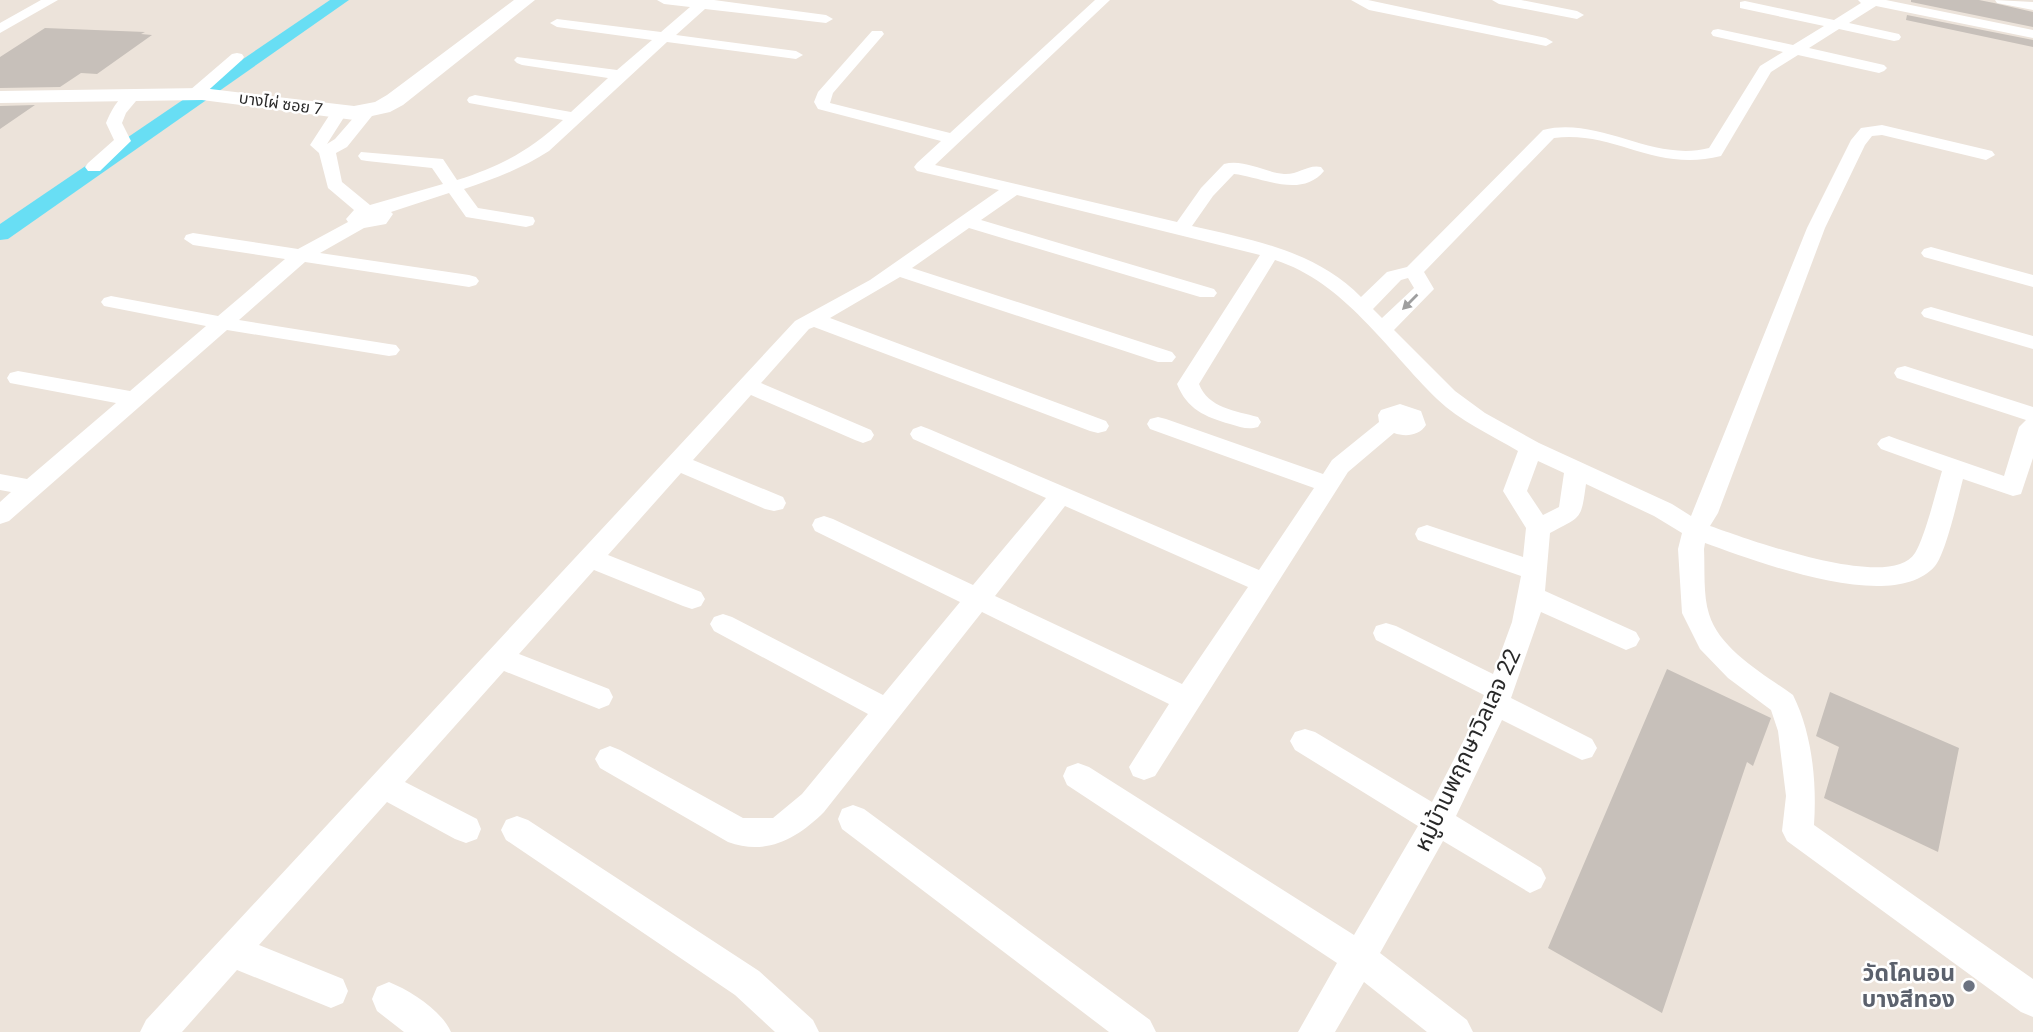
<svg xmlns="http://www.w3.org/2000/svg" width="2033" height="1032" viewBox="0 0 2033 1032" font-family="Roboto,'Noto Sans Thai',sans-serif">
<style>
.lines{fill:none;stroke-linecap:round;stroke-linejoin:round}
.canal{fill:#68def4;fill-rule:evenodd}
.building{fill:#c7c0ba}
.street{fill:#fff;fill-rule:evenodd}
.secondary{fill:#fff;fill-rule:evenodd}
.oneway{fill:#9f9f9f}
.worship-dot{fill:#6b7280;stroke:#fff;stroke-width:2.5}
.labels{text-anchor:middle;stroke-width:5;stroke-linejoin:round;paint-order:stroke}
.far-street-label{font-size:16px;fill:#292929;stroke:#fff}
.near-street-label{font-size:23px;fill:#292929;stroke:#fff}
.near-worship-label{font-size:23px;font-weight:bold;fill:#5b616d;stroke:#fff;text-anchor:end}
</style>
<rect width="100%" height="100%" fill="#ece3da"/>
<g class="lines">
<path class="canal" d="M330,0H349L8,239L0,240V224Z"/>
</g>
<path class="building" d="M1911,0H1979L1994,3L2033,12V27L1911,2Z
M1907,15L2033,40V47L1906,20Z
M45,28L145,32L141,34L152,35L97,74L81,73L60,87L0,88V57Z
M35,105L0,129V106Z
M1667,669L1771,718L1753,766L1747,762L1662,1013L1548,948Z
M1830,692L1959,748L1938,852L1824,798L1839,747L1816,736Z"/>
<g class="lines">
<path class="street" d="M41,0H58L0,33V23Z
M657,0H714L826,15L833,19L826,23L705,9L676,35L796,51L803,55L796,59L667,42L549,151C523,168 494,179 464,189L478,208L533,217L535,221L533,225L526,227L466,217L449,193L391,212L393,214L386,224L364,228L320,253L469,275L476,277L479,281L476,285L469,287L305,262L239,320L389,344L396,345L400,350L396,355L389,356L227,330L9,521L0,524V502L11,492L0,490V474L27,479L116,403L10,383L7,378L10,373L18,371L130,391L206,326L104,306L101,302L104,298L111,296L218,316L285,259L193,245L184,239L186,235L193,233L298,249L348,222L346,219L354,210L328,188L319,153L310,145L334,108L340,106L348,111L327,144L335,139L362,108L368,106L376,111L347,147L336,153L342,182L370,205L443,184L432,168L367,161L361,160L358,156L361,152L443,159L457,180C501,166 529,151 563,120L469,103L467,100L469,97L475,95L571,112L608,78L522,65L517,63L514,60L517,57L617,70L652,40L557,27L550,23L557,19L661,32L690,7L664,4Z
M1095,0H1110L935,165L1177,222L1201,188L1224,164C1244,159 1264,172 1284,174C1298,175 1308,164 1321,167L1324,171C1301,199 1262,177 1234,174L1213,196L1192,226C1253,240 1316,251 1361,297L1387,272L1407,267L1543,130C1600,116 1653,163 1709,148L1760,66L1783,52L1713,36L1711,33L1713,30L1718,29L1793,45L1824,26L1740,8V2L1745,1L1834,20L1861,3L1858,0H1886L2033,30V38L1876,6L1849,23L1899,34L1901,37L1899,40L1894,41L1839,29L1809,48L1884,65L1887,68L1884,71L1879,73L1798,55L1771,72L1721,156C1655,173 1614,130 1554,138L1424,272L1434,289L1394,330L1455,391L1485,413L1539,443L1672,504L1691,516L1807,228L1851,140L1861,128L1882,125L1992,151L1995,155L1986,160L1882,135L1872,136L1865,145L1825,228L1718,513L1710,526C1745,538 1891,593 1915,553C1925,537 1936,491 1942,471L1881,449L1877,444L1881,439L1889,436L1897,439L2004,476L2019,427L2026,420L1897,378L1894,373L1897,368L1905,366L2033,407V458L2021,494L2013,496L1963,479C1958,498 1946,553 1935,566C1893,615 1756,561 1705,543L1704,549C1705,569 1703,595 1709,614C1720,650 1764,674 1793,695C1812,733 1817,782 1814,825L2033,979V1017L2021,1012L1787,841L1782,831L1786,796L1778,731L1771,710L1728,678L1700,649L1682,613L1678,549L1682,533L1654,516L1586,484C1581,520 1582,516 1550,533L1545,591L1636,632L1640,639L1636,646L1626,650L1541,612L1511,698L1592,739L1597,748L1592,757L1582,760L1502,720L1456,816L1541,868L1546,878L1541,888L1530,893L1443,841L1380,953L1467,1020L1473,1032H1427L1364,982L1335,1032H1298L1337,963L1067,785L1063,776L1067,767L1078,763L1089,767L1354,935L1418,826L1295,750L1290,741L1295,732L1305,729L1315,732L1432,802L1470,728L1484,695L1376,640L1373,633L1376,626L1386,623L1396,626L1493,674L1512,622L1521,576L1418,540L1415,534L1418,528L1427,525L1523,557L1526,528L1503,491L1518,451C1491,435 1460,421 1437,399C1387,350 1344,282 1275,260L1199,384C1208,408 1236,411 1258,417L1261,422L1258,427C1248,430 1240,427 1230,424C1205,417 1187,409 1177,384L1260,255L1017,195L981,220L1214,289L1217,293L1214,297H1200L969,228L912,268L1172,352L1176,357L1172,362H1158L900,277L830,318L1106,421L1109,426L1106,431L1098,433L1090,431L814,327L809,329L761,383L871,430L874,435L871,440L863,443L855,440L751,395L693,460L783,497L786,503L783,509L774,511L765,509L681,473L608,555L701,592L705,599L701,606L692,609L683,606L594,570L519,654L609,689L613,697L609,705L599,709L504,671L405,782L477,819L481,829L477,839L466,843L455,839L387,802L259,945L343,979L348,991L343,1003L331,1008L237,970L182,1032H140L146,1020L795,321L870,280L999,190L917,171L914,167L917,163L941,141L818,109L814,102L818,92L872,31H882L884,34L833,93L830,103L950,133ZM1408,278L1414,288L1382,318L1373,309L1401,280ZM1538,461L1564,473L1559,507L1543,515L1527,491Z
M1351,0H1368L1546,38L1553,42L1546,46L1369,10Z
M1492,0H1521L1577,11L1584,15L1577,19L1499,4Z
M1995,0L2033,2V10L1997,3Z
M237,53L242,54L244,57L242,60L202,96H190L188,93L190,90L232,54Z
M133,90L141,95L126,113L122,123L131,141L100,171H88L85,167L88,163L114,140L106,123C111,110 120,94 133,90Z
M1931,247L2033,275V287L1924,257L1921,253L1924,249Z
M1931,307L2033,336V349L1924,317L1921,313L1924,309Z
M1400,404L1421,411L1426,425C1419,436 1405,437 1394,433L1348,472L1155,776L1144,780L1133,776L1129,767L1169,704L982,612L824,812C797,839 766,856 728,842L600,768L595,759L600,750L610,746L620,750L743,818H773L802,794L868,714L714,631L710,624L714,617L723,614L732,617L883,695L960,602L815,531L812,525L815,519L824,516L833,519L973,585L1046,498L913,439L910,434L913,429L921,426L929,429L1259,570L1314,488L1150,429L1147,424L1150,419L1158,417L1166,419L1323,474L1332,460L1379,422L1378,415L1381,410ZM1065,506L1248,587L1182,684L995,596Z
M853,805L864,809L1150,1020L1156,1032H1109L842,829L838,819L842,809Z
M517,816L528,820L759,971L813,1020L819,1032H775L735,995L506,840L501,830L506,820Z
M389,982C411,991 441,1010 451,1032H404L377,1011L372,999L377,987Z"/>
<path class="secondary" d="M514,0H535L403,105L390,112L354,120L202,100L0,103V91L202,88L354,106L375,102L387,95Z"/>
</g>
<defs><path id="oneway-solid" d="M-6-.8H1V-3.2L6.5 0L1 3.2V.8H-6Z" transform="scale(1.75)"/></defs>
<use class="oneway" href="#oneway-solid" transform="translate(1410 302) rotate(135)"/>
<circle class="worship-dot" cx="1969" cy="986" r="7"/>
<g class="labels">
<g class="far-street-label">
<text transform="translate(281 103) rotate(8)" y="6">บางไผ่ ซอย 7</text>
</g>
<g class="near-street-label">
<text transform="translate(1467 750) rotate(-65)" y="8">หมู่บ้านพฤกษาวิลเลจ 22</text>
</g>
<g class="near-worship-label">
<text x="1955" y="981">วัดโคนอน<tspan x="1955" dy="26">บางสีทอง</tspan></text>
</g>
</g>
</svg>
